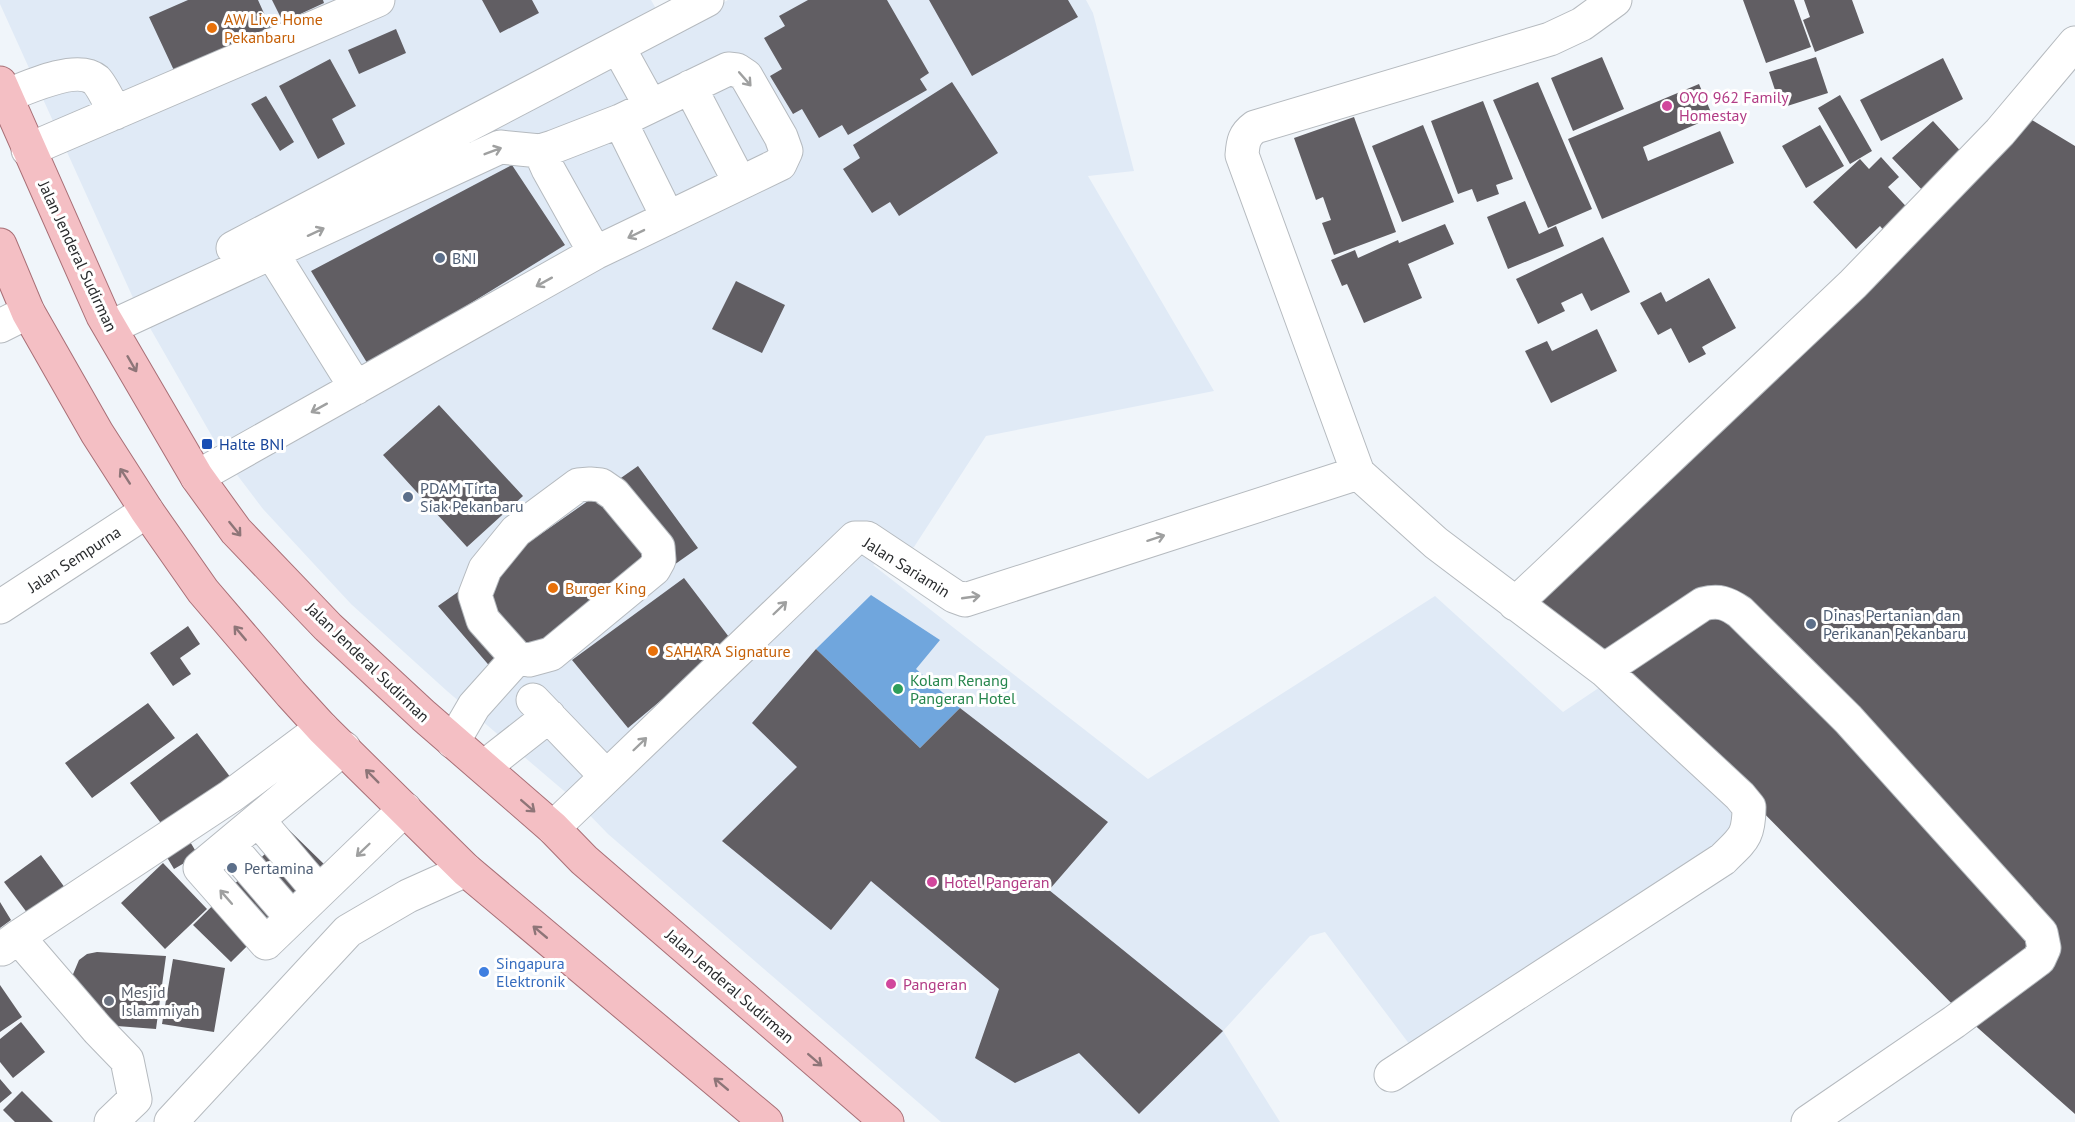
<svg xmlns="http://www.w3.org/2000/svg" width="2075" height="1122" viewBox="0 0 2075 1122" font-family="'PT Sans',sans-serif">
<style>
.built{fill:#e0eaf6}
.water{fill:#70a6dd}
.building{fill:#615e63}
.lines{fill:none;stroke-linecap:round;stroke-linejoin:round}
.minor-casing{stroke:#b5babf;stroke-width:35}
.major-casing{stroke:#a86f76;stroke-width:35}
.minor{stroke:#fff;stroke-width:33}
.major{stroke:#f4bfc4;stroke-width:33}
.oneway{stroke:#9fa0a0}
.oneway2{stroke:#8e7578}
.food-dot{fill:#e8710a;stroke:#fff;stroke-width:2}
.hotel-dot{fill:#d1479c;stroke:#fff;stroke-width:2}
.service-dot{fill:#5c6f8a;stroke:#fff;stroke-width:2}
.transit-dot{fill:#1a4fb4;stroke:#fff;stroke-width:2}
.leisure-dot{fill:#2e9e5b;stroke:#fff;stroke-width:2}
.shop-dot{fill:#3f7fe0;stroke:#fff;stroke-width:2}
.worship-dot{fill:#6b7280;stroke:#fff;stroke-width:2}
.labels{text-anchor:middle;stroke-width:6;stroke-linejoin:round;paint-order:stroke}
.food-label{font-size:16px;fill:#c56008;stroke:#fff;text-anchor:start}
.hotel-label{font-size:16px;fill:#b23c85;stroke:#fff;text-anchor:start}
.street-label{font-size:16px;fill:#292b2d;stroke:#fff}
.service-label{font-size:16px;fill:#4e5e75;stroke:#fff;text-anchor:start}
.transit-label{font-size:16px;fill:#164399;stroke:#fff;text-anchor:start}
.leisure-label{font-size:16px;fill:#27864d;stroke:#fff;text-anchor:start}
.shop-label{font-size:16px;fill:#366cbe;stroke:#fff;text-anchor:start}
.worship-label{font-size:16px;fill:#5b616d;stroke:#fff;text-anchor:start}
</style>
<rect width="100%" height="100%" fill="#f0f5fa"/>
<path class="built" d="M0,0H651L669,32L728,0H1086L1093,13L1134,171L1088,176L1214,391L986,436L914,547L873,565L1148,779L1435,596L1563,712L1609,681L1736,800L1739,823L1710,851L1413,1049L1325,932L1310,936L1223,1031L1280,1122H941L608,834L577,802L447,691L351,604L263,509L225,459L134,300L0,4Z"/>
<path class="water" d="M871,595L940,640L916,669L960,708L920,748L816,649Z"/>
<path class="building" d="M188,0H258L276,40L178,79L149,17Z
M272,0H323L324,3L283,22Z
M482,0H532L539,13L500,33Z
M808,0H887L929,73L920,79L927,90L848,135L842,125L819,138L802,109L793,114L770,76L782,69L764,38L785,26L779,16Z
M929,0H1068L1078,17L972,76Z
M1743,0H1794L1811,47L1766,63Z
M1804,0H1852L1864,33L1815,52L1803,20L1810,17Z
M396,29L406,53L359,74L348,50Z
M1602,57L1624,109L1573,131L1551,78Z
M1816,57L1828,93L1781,108L1769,72Z
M1943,58L1963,99L1881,141L1860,100Z
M330,59L356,106L332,119L345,144L318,159L279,86Z
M952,82L998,153L899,216L890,202L872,213L843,169L860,158L853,145Z
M1538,82L1592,209L1548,228L1493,100Z
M1699,84L1713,117L1643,147L1648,161L1720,131L1734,163L1602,219L1568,139Z
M1840,95L1872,151L1850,164L1818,108Z
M266,96L294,142L280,151L251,104Z
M1483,101L1513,179L1496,185L1499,194L1477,202L1472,189L1458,194L1431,121Z
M2022,114L2075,146V1114L1961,1013L1742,791L1522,607Z
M1354,117L1396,232L1334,255L1322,223L1331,220L1323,197L1316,200L1294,138Z
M1933,121L1965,156L1925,193L1892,158Z
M1423,125L1454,202L1402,222L1372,146Z
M1820,125L1844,166L1806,188L1782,146Z
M1881,157L1899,177L1888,187L1915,216L1890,238L1880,226L1856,249L1813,202L1860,159L1869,169Z
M512,165L565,245L369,366L311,271Z
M1525,201L1539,234L1556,226L1564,246L1508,269L1487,217Z
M1445,224L1454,244L1408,264L1422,298L1364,323L1347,284L1342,286L1331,260L1355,250L1358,258L1398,240L1399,243Z
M1603,237L1630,292L1591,311L1582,293L1561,303L1565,311L1538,324L1516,279Z
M1709,278L1736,328L1702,347L1706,354L1689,363L1671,328L1658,335L1640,303L1661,292L1666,302Z
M736,281L785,305L762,353L712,329Z
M1597,329L1617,371L1551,403L1525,351L1547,341L1552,351Z
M439,405L523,496L467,547L383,455Z
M638,466L698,548L505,684L438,606Z
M684,578L732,641L628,728L572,660Z
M188,626L200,644L180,658L191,674L173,686L150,653Z
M816,649L920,748L960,708L1108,822L1049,890L1223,1031L1139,1114L1079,1053L1015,1083L975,1058L999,989L871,881L831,930L722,841L797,767L752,723Z
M148,703L175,738L92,798L65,763Z
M197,733L234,782L167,831L130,783Z
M289,830L327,867L231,962L193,925Z
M189,840L198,855L174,869L165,854Z
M41,855L68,892L31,918L4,882Z
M163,863L207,909L165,949L121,903Z
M0,902L11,920L0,928Z
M97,952L166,956L156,1029L104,1025L105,1011L83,1007L71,979L79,960L87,954Z
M173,959L225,968L214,1032L162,1024Z
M0,985L22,1017L0,1032Z
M21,1022L45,1052L13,1078L0,1062V1039Z
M0,1079L12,1093L0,1103Z
M22,1091L53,1122H15L3,1110Z"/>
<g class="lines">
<g class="minor-casing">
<path id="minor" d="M618,47L650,105
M690,87L740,183
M6,96C26,88 77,64 96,80C102,86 111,105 115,113
M620,121L668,218
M28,150L378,0
M540,151L548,169L595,253
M233,248L707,0
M272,253L356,388
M0,326L28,312
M111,327L500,147L540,151L553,147L620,121L728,69L737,70L746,76L781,137L786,151L780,164L595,253L197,477
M590,484L601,485L614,494L658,547L659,560L654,569L551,654L529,660L517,658L483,620L475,595L485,569L516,531L578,485Z
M1515,604L1853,284L2000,132L2075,43
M0,607L147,511
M1604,670L1703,604C1719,600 1727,603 1740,612L1848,719L2041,933L2044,948L2039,959L1954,1022L1808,1122
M533,700L606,776
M453,742L474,706L517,658
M344,748L200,868L266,943L405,809
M484,767L549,716
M258,820L319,892
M553,828L855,538H867L954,596L965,600L1358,473
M229,845L292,918
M18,937L231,796L322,728
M2,949L18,937L98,1030L127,1060L135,1099L111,1122
M1391,1075L1723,859C1743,839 1749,837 1749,807L1740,796L1604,670L1436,543L1358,473L1242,155C1243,142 1244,135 1255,127L1550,39L1582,24L1615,0
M171,1122L348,931L408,896L466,870"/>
</g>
<g class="major-casing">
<path id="major" d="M0,83L103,316L197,477L236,531L328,627L424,716L553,828L584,860L887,1122
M0,245L28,312L97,433L147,511L203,591L291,694L322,728L466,870L766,1122"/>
</g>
<use href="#minor" class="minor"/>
<use href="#major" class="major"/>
</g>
<defs><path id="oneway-shaft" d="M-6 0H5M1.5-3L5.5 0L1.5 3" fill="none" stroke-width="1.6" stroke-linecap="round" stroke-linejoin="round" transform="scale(1.5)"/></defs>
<g class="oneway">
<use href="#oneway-shaft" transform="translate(745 79) rotate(49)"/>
<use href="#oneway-shaft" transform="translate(493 151) rotate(-21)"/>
<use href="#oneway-shaft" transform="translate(316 232) rotate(-25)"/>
<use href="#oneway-shaft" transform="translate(636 234) rotate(154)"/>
<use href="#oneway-shaft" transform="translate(544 282) rotate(151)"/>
<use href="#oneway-shaft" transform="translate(319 408) rotate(151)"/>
<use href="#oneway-shaft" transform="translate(1156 538) rotate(-18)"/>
<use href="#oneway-shaft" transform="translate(971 597) rotate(-8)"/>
<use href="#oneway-shaft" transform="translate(780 608) rotate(-44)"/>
<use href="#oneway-shaft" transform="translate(640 744) rotate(-44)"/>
<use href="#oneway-shaft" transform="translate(363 850) rotate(136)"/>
<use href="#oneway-shaft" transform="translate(226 897) rotate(-131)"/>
</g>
<g class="oneway2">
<use href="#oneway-shaft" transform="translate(132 364) rotate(60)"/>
<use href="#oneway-shaft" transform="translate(125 476) rotate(-123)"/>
<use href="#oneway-shaft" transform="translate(235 529) rotate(51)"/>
<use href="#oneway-shaft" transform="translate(240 633) rotate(-130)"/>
<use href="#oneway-shaft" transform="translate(372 776) rotate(-135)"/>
<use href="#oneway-shaft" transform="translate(528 806) rotate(41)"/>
<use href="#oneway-shaft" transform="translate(540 932) rotate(-140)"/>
<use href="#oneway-shaft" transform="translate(815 1060) rotate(41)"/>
<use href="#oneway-shaft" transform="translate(721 1084) rotate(-140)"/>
</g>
<g class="food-dot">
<circle cx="212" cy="28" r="6"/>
<circle cx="553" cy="588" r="6"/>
<circle cx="653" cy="651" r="6"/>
</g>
<g class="hotel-dot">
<circle cx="1667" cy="106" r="6"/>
<circle cx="932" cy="882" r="6"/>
<circle cx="891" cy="984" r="6"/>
</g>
<g class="service-dot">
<circle cx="440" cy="258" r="6"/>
<circle cx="408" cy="497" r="6"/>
<circle cx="1811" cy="624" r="6"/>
<circle cx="232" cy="868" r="6"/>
</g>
<rect class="transit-dot" x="201" y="438" width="12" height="12" rx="3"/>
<circle class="leisure-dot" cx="898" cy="689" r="6"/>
<circle class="shop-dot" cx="484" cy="972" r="6"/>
<circle class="worship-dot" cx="109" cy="1001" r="6"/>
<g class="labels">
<g class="food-label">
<text x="224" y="25">AW Live Home<tspan x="224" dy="18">Pekanbaru</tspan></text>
<text x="565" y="594">Burger King</text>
<text x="665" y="657">SAHARA Signature</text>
</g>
<g class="hotel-label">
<text x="1679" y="103">OYO 962 Family<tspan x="1679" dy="18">Homestay</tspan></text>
<text x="944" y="888">Hotel Pangeran</text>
<text x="903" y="990">Pangeran</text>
</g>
<g class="street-label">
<text transform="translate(78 256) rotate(65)" y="6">Jalan Jenderal Sudirman</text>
<text transform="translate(74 559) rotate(-33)" y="6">Jalan Sempurna</text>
<text transform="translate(907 567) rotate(32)" y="6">Jalan Sariamin</text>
<text transform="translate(368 662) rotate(44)" y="6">Jalan Jenderal Sudirman</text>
<text transform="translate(730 986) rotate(41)" y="6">Jalan Jenderal Sudirman</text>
</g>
<g class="service-label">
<text x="452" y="264">BNI</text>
<text x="420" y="494">PDAM Tirta<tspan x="420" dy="18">Siak Pekanbaru</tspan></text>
<text x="1823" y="621">Dinas Pertanian dan<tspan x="1823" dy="18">Perikanan Pekanbaru</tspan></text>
<text x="244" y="874">Pertamina</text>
</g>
<g class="transit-label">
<text x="219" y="450">Halte BNI</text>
</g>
<g class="leisure-label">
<text x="910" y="686">Kolam Renang<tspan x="910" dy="18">Pangeran Hotel</tspan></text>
</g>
<g class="shop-label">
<text x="496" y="969">Singapura<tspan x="496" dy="18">Elektronik</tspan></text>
</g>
<g class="worship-label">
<text x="121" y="998">Mesjid<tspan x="121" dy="18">Islammiyah</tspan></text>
</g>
</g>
</svg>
